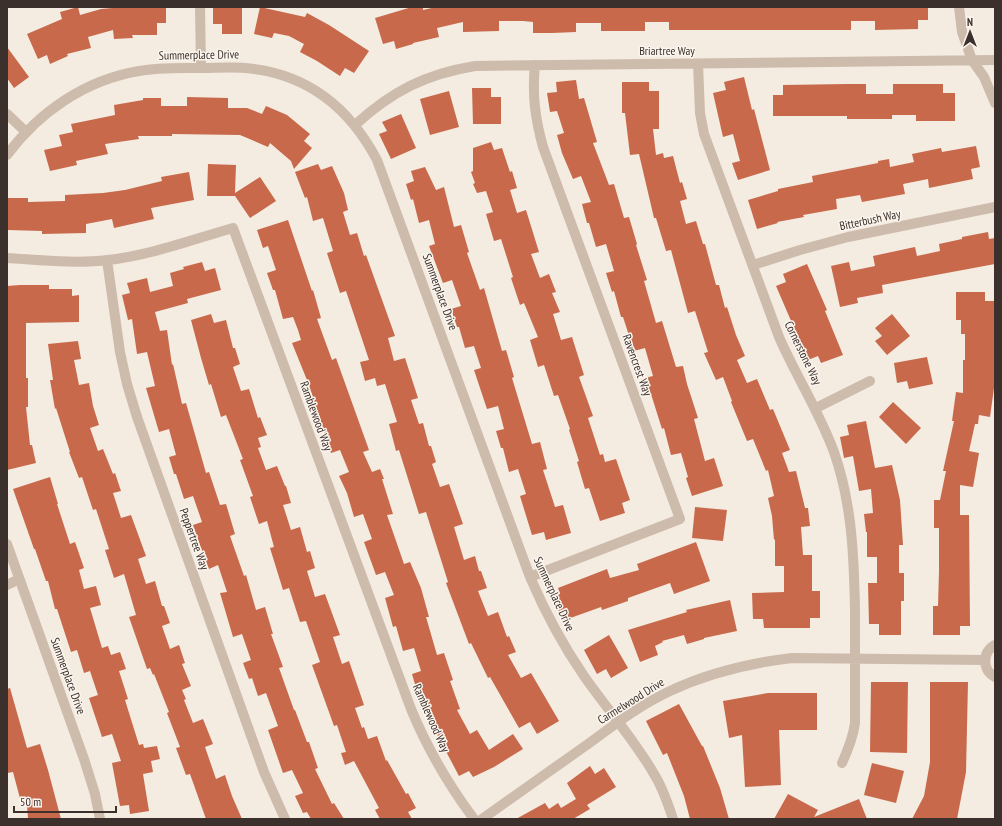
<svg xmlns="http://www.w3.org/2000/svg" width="1002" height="826" viewBox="0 0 1002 826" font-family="'PT Sans Narrow',sans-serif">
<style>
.building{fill:#c8694b}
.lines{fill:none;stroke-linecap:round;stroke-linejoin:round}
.minor{stroke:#cdbbac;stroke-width:10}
.labels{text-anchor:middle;stroke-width:3;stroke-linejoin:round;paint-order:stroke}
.street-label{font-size:12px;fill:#3b302b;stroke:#fbf5ee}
</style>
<rect width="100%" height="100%" fill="#f4ebe1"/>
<path class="building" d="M78,7L80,15L101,9L124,7H166V23H157V35H132L133,38L114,39L113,30L88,37L91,48L67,54L68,56L50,64L47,55L38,59L27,34L62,19L60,12Z
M213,7H242V34H222V24H213Z
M260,7L305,17L307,13L329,25L369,51L354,73L345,68L340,76L317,61L300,52L304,44L289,36L274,33L272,38L254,34Z
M412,7H423V10L436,7H928V20H918V29L875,30V21H851V30H669V22H645V31H601V23H576V32L552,33H533V22L523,21H499V31L463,32V22L437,28L439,37L413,43V44L396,49L394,41L383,44L375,18Z
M7,47L29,77L14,88L7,78Z
M744,77L752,110L754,109L770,170L738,180L732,163L740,161L733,134L723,137L713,93L726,90L724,82Z
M576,80L579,99L584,98L597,142L593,143L609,185L614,184L624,218L629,217L637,244L636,245L647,280L644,281L656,323L662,321L676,367L683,366L687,384L698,418L694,419L705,461L714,458L723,486L692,496L686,478L688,477L681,453L671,455L664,428L662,429L651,394L650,395L645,378L653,376L645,348L634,351L623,317H621L614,291L612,292L606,273L614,271L606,244L596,247L589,223H587L582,204L591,202L581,176L573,179L562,153L557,135L564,133L557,111L550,112L547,93L557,92L556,82Z
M622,82H649V91H659V129H653L656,155L663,153L664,158L673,156L680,183L682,182L687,199L680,201L686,224L696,221L703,244H705L716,285H719L725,308L727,307L736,335L745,356L737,360L747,383L757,379L770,410L773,409L790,450L782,453L789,472L796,471L805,508H808L810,526L801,527L803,555H812V591H820V618H810V628H764L763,619H753L752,593L784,592V566H775V539L774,540L772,516L768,498L774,496L768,470L766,471L753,439L747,441L731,402L732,401L723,377L716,380L704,353L708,352L695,311L688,313L671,250L666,251L656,218H654L639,154L630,155L625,113H622Z
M847,84H866V94H893V84H943V93H955V121H916V115H892V119H847V116H773V95H783V85Z
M472,88H491V97H501V124H473Z
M449,91L459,127L430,135L420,99Z
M187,97L228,98V108H247L262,114L266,106L287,115L310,134L304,141L312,148L294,169L291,161L270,143L268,147L240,135L172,134V136H138L139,139L105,144L108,154L76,161L77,165L50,171L44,150L62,146L59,135L73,132L71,124L115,115L114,105L143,100V98H161V106H187Z
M401,114L416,148L391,159L379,134L387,131L382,122Z
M491,142L494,150L502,148L510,172L512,171L517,188L510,190L517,213L526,210L539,252L531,254L540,278L549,274L556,292L552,293L560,312L553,314L561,340L572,337L584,375L579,377L593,416L588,418L600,455L603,454L605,462L616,459L630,500L622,503L625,513L600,521L589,488L585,489L577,462L579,461L569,430L570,429L558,395L554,396L544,365L538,367L530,340L538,337L524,303L520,305L511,278L513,277L501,239L494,241L486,214L493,212L486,191L477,193L473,184L475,183L471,172L473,171V148Z
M976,146L980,167L971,169L973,179L929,188L928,179L903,184L905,194L862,202L860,195L836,199L837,209L803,215L804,217L777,222L778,223L757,229L748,200L778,191V189L813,182L812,176L878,163V161L889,159L890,167L914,162L912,154L941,148L942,152Z
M208,164L236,165L235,193L260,177L276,201L250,218L235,196H207Z
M318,164L321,170L332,166L344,193L348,210L343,212L350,235L357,233L364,256L366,255L395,336L388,338L394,361L405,358L418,398L411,400L419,424L423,423L429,446H431L436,462L432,464L440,487L449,484L463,524L454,527L464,560L475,556L479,571H481L487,588L478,591L488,616L498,612L507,637L509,636L516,652L508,655L521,678L531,673L559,721L537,734L530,722L519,728L490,677L488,678L471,643L469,644L446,583L448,582L426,512L419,514L399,450L396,451L389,424L397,422L385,384L377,386L375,378L365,381L360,362L369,360L346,291L340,293L327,253L333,251L323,218L313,221L307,197L305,198L295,172Z
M425,167L436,190L444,187L454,227L461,225L469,252L467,253L480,290L484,288L502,351L506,350L514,377L512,378L532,444L540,442L547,469L543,470L555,507L563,505L571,533L546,540L544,532L532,535L520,496L526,494L518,469L509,472L503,448H501L496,431L504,429L498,406L487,409L474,370L481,368L474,346L465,348L459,327H457L451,309L461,306L452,280L443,283L429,246L435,244L429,220L419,223L413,199L411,200L406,184L414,181L411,171Z
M189,172L194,200L151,208L154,219L114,228L112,219L86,224V233L42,234V231L8,230L7,198H28V202L65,201V195L103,193L125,190L162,181L161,177Z
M288,220L312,291L313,290L321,318L317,319L332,360L336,358L369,450L363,452L372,472L380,469L384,479H382L393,514L387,515L404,564L410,562L421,588L429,617H426L437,655L444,653L453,680L450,681L460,709L457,710L470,734L477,730L489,750L513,734L523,749L494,767L473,777L469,771L459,776L431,723L419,690L417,691L412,674L421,671L414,648L403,651L396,626L393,627L385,598L394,595L385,572L376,575L364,542L372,539L363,514L354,517L347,493L339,476L349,472L340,450L331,453L309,385L292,343L301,340L298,330L293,317L283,319L275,290H273L267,273L276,270L268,246L263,248L257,230Z
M988,232L989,239L995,238V264L882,285L883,293L857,298L858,303L840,307L831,266L849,262L851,271L875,266L873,256L915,247L917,256L940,251L939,244L962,239V237Z
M202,262L205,271L215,268L221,290L187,299L188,303L155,312L160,331L167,330L172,365L173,364L182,404L186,403L206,473L209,472L220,505L226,504L235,534L230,536L244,576L246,575L256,610L265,607L273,634H271L283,667L279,668L294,710H295L307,742H309L318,768L315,769L332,804L334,803L344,819H311L307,812L303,813L295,796L303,793L292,770L283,773L268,730L278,726L266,693L258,696L252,678L249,679L243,663L251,660L242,634L233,637L220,593L227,592L218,565L209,569L200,545L193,525L202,522L193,496L184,499L176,474H174L169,457L176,455L169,429L159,432L146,388L155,386L147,352L137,354L132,319L128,320L122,295L130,293L127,283L147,278L150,292L173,286L170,273L184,269L183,267Z
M807,264L827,310L825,311L843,355L821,363L818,356L808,360L776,286L786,282L783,274Z
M20,285H49V289H72V296L79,295V322L26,323V378H28V407H26L30,445H32L36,463L7,470V286Z
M956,292H985V301H995L994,388L990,417L979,415L978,424H975L969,451L979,453L973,487L960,485V515H969L970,626H960V635H933V606H938L939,572V528H934V500H940L946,471H943L954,421H952L956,392L963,393V360H965V334H961V320H956Z
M211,314L214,323L226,320L233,348H235L240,364L233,367L241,391L249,389L258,418L260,417L267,435L258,438L261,447L258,448L266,470L277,466L285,486H286L291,503L283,505L291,530L300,527L307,552L310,551L315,568L307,571L315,597L325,594L340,635L333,637L342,664L349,661L364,705L355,708L362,728L364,727L368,739L377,736L386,761L387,760L406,794L408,793L416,808L408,812L412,819H380L375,810L379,808L354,761L345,765L341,753L346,752L337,725L334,726L312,665L320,662L306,621L300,622L289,588L283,590L270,548L274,547L267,521L259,524L250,497L253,496L240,460L243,459L226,415L221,417L211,384L209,385L201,358L191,320Z
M892,314L910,336L887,355L875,341L882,336L875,328Z
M78,341L81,359L74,360L79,385L89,383L93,406L99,425L90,428L98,451L103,449L113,474L115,473L121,491L113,493L121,518L131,515L146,556L138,559L146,584L155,581L162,606H164L170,623L162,626L170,649L179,645L185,663L182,664L191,686L182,690L186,699L184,700L193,723L203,719L213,744L205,747L216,779L225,775L232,796L242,819H206L190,774L186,775L176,748L180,747L167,713L169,712L154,674L153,675L150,668L147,669L129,617L136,615L124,574L114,578L105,550L109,549L96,509L93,510L82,477L79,478L69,452H70L56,408L55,409L50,380H53L48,344Z
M927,357L933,384L909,389L907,381L897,383L894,363Z
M893,402L921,428L906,444L879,417Z
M866,421L875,468L892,465L900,500L903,545H899V573H904V601H901V635H879V624H869L868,583H877V557H867V532H866L864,514L873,513L871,489L859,491L853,456L844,458L840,437L849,435L847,425Z
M50,477L58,504H57L70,544L75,542L84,568L79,570L84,589L96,586L101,605L90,608L102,648L108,646L111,655L120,652L126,669L119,671L128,699L125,700L139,745L143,744L144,748L157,746L160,759L151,761L153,772L143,774L149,811L130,814L129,805L120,806L112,763L121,761L112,734L102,737L89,698L98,695L90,671L84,673L77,650L71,652L57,609H55L48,581H46L35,549H34L13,489Z
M695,507L727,510L723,541L692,538Z
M696,542L710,581L674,594L670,583L628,598V601L602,610L601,607L562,621L554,597L560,594L558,588L607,569L610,578L639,570L637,564Z
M730,600L737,631L704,638V639L687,644L684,635L662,641L663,642L655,646L658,655L640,662L628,630L687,612L686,610Z
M609,635L628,668L611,678L606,669L597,674L584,650Z
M871,682H908L907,753L870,752Z
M930,682H968L966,772L957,819H912L924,796L930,762Z
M10,688L27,748L40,744L48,770L61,819H28L27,805L22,806L13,772L7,773V689Z
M768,693H817V730H779L781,785L745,787L742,735L729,738L723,701Z
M679,704L702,746H703L720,788L729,819H690L684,796L667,753L663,755L646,721Z
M872,763L904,771L896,803L864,795Z
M590,766L595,774L604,768L616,787L587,805L590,809L573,819H516L545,803L549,809L558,803L561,808L576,799L567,783Z
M788,794L818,810L814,817L859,799L867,819H774Z"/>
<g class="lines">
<path class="minor" d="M200,7L201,68
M959,7L962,32L972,60L984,77L995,103
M698,64L700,113L704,134L779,337C796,376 819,411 834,452C852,503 854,557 855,610C855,648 855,685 855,723C853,737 848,750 842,763
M7,114L26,132
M355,125C392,91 426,74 475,66L995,60
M7,155C39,112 85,80 139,71C160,67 181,68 202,68C216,68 231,67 245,68C306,73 349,107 377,160L530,577C545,612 562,644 584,676C607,709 634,739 654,774C663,788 668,804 673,819
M7,258C40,260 75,264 108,260C151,255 191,240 233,228L411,709C428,750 447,783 474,819
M107,260L120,352L127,384L137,417L264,772L285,819
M753,265L800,250L848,237L995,207
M816,408L870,381
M7,544L84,759L95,794L100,819
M530,577L680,519L543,147C535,118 532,94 535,65
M7,585L19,579
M995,645C982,652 982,670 995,677
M482,819C517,794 553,769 588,744C614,725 640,705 670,691C708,673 749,663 792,658L985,660"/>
</g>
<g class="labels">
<g class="street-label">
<text x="667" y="55">Briartree Way</text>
<text transform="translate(199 55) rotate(-1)" y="4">Summerplace Drive</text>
<text transform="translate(870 220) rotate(-12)" y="4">Bitterbush Way</text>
<text transform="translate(440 292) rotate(70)" y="4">Summerplace Drive</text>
<text transform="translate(803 353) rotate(64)" y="4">Cornerstone Way</text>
<text transform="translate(637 365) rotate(70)" y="4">Ravencrest Way</text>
<text transform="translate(316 416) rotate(70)" y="4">Ramblewood Way</text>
<text transform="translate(194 539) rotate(70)" y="4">Peppertree Way</text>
<text transform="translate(554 594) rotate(65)" y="4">Summerplace Drive</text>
<text transform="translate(68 676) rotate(70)" y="4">Summerplace Drive</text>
<text transform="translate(631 701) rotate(-32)" y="4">Carmelwood Drive</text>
<text transform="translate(431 718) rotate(66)" y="4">Ramblewood Way</text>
</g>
</g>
<rect width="1002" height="826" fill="none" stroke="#3b302b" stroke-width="16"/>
<g transform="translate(970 32)" stroke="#fbf5ee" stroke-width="3" paint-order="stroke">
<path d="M0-3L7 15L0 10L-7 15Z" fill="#3b302b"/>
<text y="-6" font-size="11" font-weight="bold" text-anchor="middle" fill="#3b302b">N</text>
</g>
<path d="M14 806v6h102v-6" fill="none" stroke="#3b302b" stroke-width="2"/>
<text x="20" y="806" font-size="12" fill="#3b302b" stroke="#fbf5ee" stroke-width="3" paint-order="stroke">50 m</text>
</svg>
